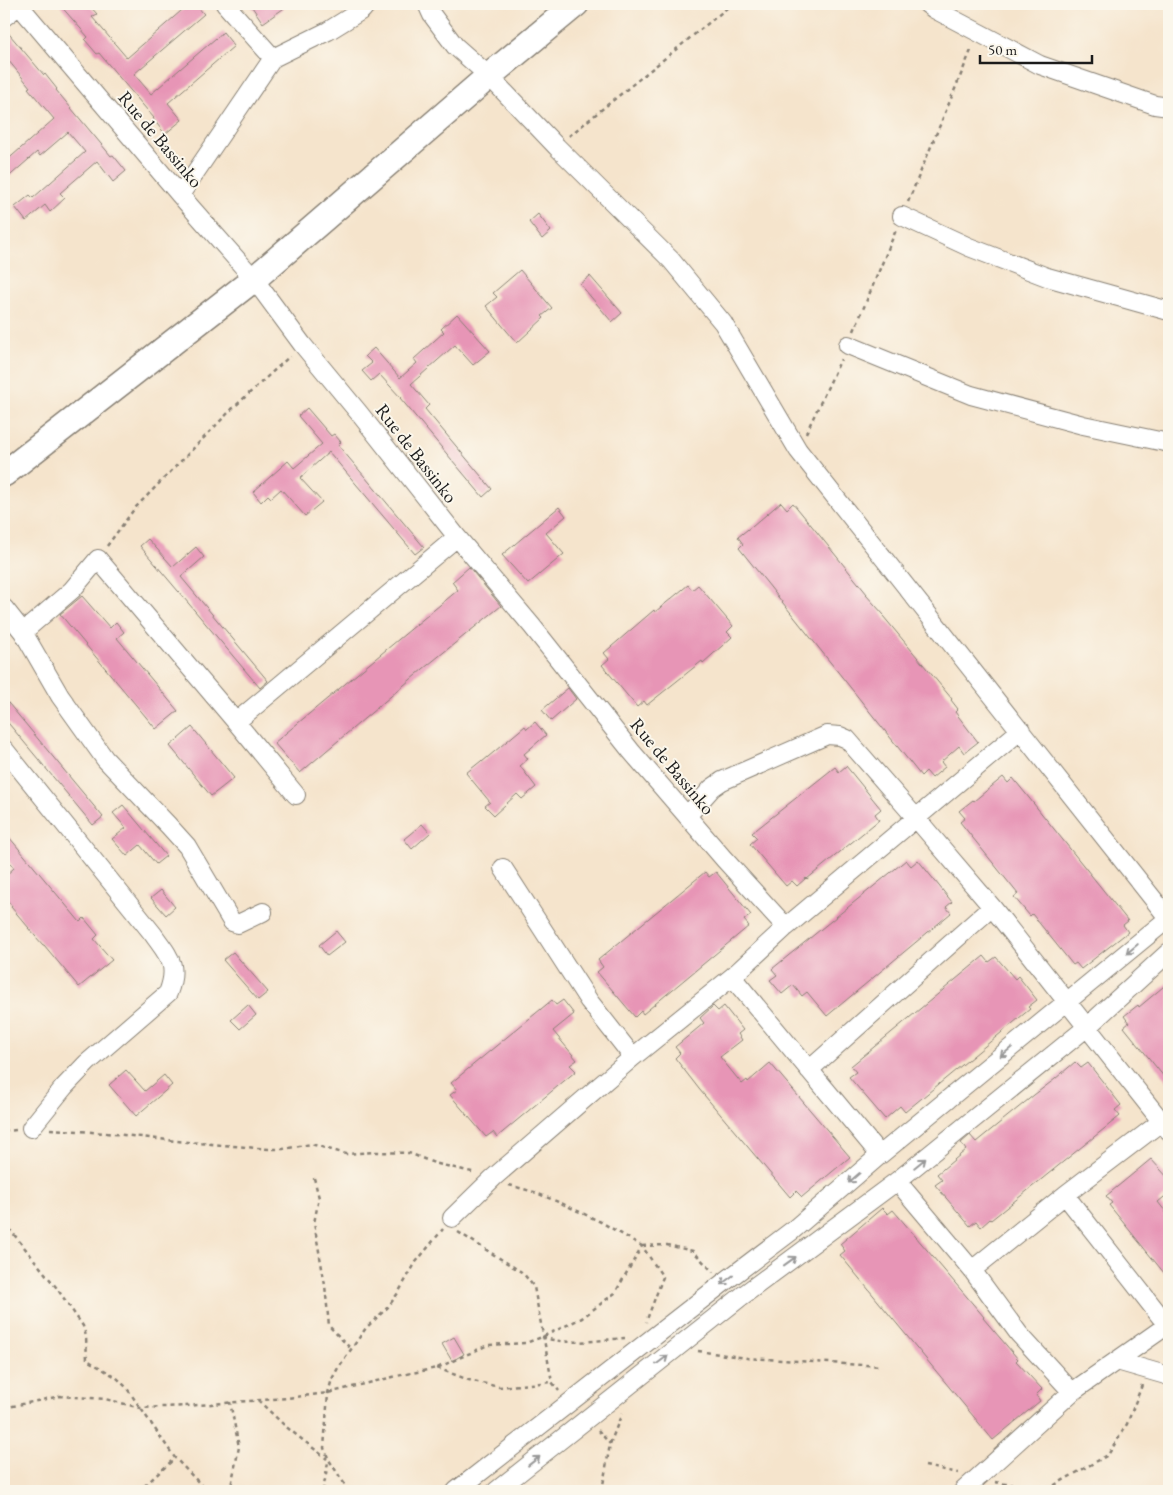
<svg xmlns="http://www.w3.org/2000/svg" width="1173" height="1495" viewBox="0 0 1173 1495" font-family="'EB Garamond',serif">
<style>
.building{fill:#e795b6}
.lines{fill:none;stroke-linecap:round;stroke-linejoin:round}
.street-casing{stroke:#888074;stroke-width:20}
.secondary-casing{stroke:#888074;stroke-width:28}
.path{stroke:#888074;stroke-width:2.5;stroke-dasharray:4 4;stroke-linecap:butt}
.street{stroke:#fff;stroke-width:18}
.secondary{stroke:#fff;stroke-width:25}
.oneway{stroke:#999}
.labels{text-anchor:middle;stroke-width:4;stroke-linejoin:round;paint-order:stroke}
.street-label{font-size:19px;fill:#1c1c1c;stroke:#fbf7ec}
</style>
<rect width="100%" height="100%" fill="#fbf7ec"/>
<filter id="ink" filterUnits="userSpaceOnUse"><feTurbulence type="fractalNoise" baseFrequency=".02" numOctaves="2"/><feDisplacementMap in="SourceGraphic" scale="10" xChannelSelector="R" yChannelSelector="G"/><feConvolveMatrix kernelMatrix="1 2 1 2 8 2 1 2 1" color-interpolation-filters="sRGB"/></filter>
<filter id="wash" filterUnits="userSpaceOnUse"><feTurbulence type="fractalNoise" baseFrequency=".0096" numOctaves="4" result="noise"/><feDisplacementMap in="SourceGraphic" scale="20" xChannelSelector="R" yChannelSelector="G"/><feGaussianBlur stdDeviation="1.12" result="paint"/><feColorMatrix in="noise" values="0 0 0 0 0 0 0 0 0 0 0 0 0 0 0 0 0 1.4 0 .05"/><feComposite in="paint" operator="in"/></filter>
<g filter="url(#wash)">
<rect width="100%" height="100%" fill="#f5e4cc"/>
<g id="blocks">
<path class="building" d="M59,4H88L97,14L92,17L127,58L189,4H195L204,14L134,74L151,94L223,32L234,46L168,103L182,120L165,134L153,119L154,118L119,77L99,53L97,54L85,40L88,37Z
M250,4H290L263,23Z
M4,28L44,75L45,74L57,89L56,90L111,156L113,155L126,171L113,182L97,161L60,193L65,198L50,212L45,205L26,221L15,207L30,195L33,198L85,152L68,132L40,156L37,152L4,181V163L54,119L28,88L30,87L4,55Z
M538,214L551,231L542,239L529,222Z
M520,270L552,308L542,316L544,318L517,343L486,306L497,297L493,293Z
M590,276L622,313L612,322L580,284Z
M457,314L490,351L473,365L455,345L411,384L429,405L425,409L492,489L483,497L400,398H401L379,374L371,381L362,371L372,363L365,356L374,348L400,378L417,363L414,359L444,332L441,329Z
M307,408L331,436L334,434L341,442L338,445L424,547L415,554L329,452L300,478L322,502L305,516L281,489L271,498L268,495L261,502L253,492L288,461L294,468L322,444L298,416Z
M781,502L787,509L793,503L816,531L867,594L866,595L884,615L883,616L952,699L951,700L958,709L955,712L978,742L964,753L959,746L941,762L945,767L932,778L926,771L921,776L739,548L743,544L738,537L752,526V527Z
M559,507L566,516L546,533L564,554L528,584L502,555Z
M148,539L173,567L196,547L204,557L181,577L268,681L260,688L140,546Z
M469,567L501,606L423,669L300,773L274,743L458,590L452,582Z
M688,585L692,590L698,585L733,626L727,632L732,637L703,663L702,661L647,705L644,701L637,707L602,665L609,659L604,653L654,610L655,612Z
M82,596L110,628L116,622L124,632L117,638L178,711L156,729L60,614Z
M568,688L576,699L551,721L542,710Z
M4,698L103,817L93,825L4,718Z
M535,722L546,735L524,754L528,759L520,766L536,787L522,799L517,794L494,815L485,806L490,802L466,773L481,761L482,762L525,726L527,729Z
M192,727L234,778L211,796L170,746Z
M846,766L881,809L875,814L879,820L807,879L806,878L797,886L792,881L786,886L750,844L757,838L752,833L791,802L835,767L839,772Z
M1003,777L1008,783L1013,778L1128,921L1123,925L1128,932L1081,969L1076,963L1073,965L1032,914L1030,916L1014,897L1018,894L960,822L965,818L959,811L973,800L974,801Z
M123,805L166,856L156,864L140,845L127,856L112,839L126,828L113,813Z
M422,824L430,833L412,849L404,839Z
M4,831L80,922L84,918L98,935L94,939L112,960L79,987L44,945H43L28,928H29L11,907L12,906L4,896V877L14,868L4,855Z
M906,860L911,866L918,860L952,902L946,907L951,913L827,1016L807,992L802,996L793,985L782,994L770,980L777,975L772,969Z
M705,872L709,877L716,872L751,915L744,920L749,926L643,1014L641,1011L635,1017L597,972L603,967L598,960Z
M161,890L175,907L166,915L151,898Z
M336,931L345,942L327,956L319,945Z
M233,952L268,992L258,1000L223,960Z
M984,956L989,962L996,957L1015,979L1018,976L1037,1000L1028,1007L1030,1009L905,1112L900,1106L885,1119L849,1077L856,1072L851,1066Z
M1169,982V1083L1124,1027L1129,1023L1124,1016L1138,1005L1139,1007Z
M552,1000L556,1005L563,1000L574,1014L553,1031L577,1060L570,1065L576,1071L497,1137L493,1132L486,1137L450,1095L457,1090L451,1083Z
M248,1005L256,1015L240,1029L231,1020Z
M713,1006L718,1011L724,1006L743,1030L738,1034L742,1040L720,1057L742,1084L747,1080L748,1082L770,1063L850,1157L802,1197L796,1191L790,1197L699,1089L675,1058L680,1053L675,1047L704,1023L700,1018Z
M1075,1062L1081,1068L1088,1063L1121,1105L1115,1110L1120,1116L991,1220L990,1219L981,1227L976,1221L970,1226L935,1185L942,1180L937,1174L966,1150L961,1143L970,1135L976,1142L1034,1095L1055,1079Z
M126,1070L145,1091L164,1075L172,1085L136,1116L109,1085Z
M1151,1159L1169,1179V1193L1158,1202L1169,1216V1279L1109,1205L1112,1203L1106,1196Z
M882,1208L888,1214L893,1210L984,1317L983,1318L1018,1359L1016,1361L1042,1389L1036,1395L1040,1401L993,1440L840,1255L845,1251L840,1244Z
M454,1337L464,1354L452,1361L442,1344Z"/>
</g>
</g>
<g filter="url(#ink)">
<use href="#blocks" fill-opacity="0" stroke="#888074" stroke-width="1"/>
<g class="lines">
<g class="street-casing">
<path id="street" d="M18,4L180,195L254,279L302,344L359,413L457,537L532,626L631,751L724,859L786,927
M225,4L273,58
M427,4L432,15L455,46L489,76L557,147L671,260L723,323L798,450L1169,919
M927,4L934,9L1040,65L1155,105L1169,107
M4,17L21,4
M180,195L273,58L328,31L362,10L367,4
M902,216L969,247L1047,277L1169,311
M848,345L971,395L1083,425L1169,443
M4,608L23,632L60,696L105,759L168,825L187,846L232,922L238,924L263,912
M23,632L72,590L98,559L236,722L296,795
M236,722L457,537
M4,749L153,934C169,957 179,964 168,993L87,1063L64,1087L31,1128
M687,816L712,788L722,781L827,735L840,736L847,739L916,818L992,907L1169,1131
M503,868L589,1001L633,1057
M732,977L880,1155
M809,1070L992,907
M897,1181L972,1270L1019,1334L1072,1392
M1065,1195L1167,1325
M452,1218L493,1178L633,1057L732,977L786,927L1021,730
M972,1270L1065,1195L1161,1122
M1117,1361L1169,1376
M456,1491L723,1283L793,1230L880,1155L1169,918
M496,1491L742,1296L897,1181L1086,1028L1169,952
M963,1491L1072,1392L1169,1324"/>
</g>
<g class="secondary-casing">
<path id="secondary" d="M4,474L254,279L489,76L576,4"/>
</g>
<path class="path" d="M569,136L732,4
M908,202L972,48
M854,331L896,230
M806,433L841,359
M107,546L135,508L232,409L290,356
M50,1129L106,1133L176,1141L269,1149H283L311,1144L346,1154L375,1152L409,1153L434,1163L476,1173
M4,1131L17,1130
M314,1178L319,1198L314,1223L325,1285L329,1326L351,1349
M509,1185L534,1192L563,1204L601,1222L642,1246L663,1277L646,1322
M4,1222L56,1287L83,1326L86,1336L87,1360L116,1377L126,1387L175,1458L207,1491
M458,1232L523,1273L534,1287L552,1382L559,1391
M642,1246L667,1245L693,1251L713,1272
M542,1337C569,1346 598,1340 625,1338
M698,1351L747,1358L880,1366
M437,1368L469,1380L499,1387L552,1382
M258,1400L285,1426L327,1459
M4,1408L60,1396L105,1399L141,1408L186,1406L287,1398L328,1393L397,1376L437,1368L488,1345L526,1343L542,1337L582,1318L615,1293L642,1246
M598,1430L610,1444
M925,1466L958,1473
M995,1482L1005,1484L1051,1487
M139,1491L175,1458
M230,1491L239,1447L230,1402
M323,1491L328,1462
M349,1491L329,1460L324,1448L328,1393L332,1379L338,1368L366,1328L388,1307L398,1293L416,1262L443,1229
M602,1491L610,1444L622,1413
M1049,1491L1051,1487L1108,1455L1127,1424L1142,1385"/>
<use href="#street" class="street"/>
<use href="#secondary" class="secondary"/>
</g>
<defs><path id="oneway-shaft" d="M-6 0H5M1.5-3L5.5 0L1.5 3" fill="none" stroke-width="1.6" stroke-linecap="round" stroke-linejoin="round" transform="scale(1.25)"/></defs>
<g class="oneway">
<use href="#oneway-shaft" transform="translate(1132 949) rotate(140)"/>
<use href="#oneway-shaft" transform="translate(1006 1052) rotate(141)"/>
<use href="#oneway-shaft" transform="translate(920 1163) rotate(-39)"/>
<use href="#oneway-shaft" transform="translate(854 1178) rotate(139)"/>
<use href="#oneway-shaft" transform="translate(790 1261) rotate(-36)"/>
<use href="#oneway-shaft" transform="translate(727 1280) rotate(143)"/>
<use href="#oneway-shaft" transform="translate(662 1360) rotate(-37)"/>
<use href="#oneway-shaft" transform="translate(534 1461) rotate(-38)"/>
</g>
</g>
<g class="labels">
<g class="street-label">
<text transform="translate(161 139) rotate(50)" y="7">Rue de Bassinko</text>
<text transform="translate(417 453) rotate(52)" y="7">Rue de Bassinko</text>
<text transform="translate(673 766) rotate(50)" y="7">Rue de Bassinko</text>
</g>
</g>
<rect width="1173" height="1495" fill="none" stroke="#fbf7ec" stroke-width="20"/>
<path d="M980 55v8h112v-8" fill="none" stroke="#1c1c1c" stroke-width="2.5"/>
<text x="988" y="55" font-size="15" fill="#1c1c1c" stroke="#fbf7ec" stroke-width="4" paint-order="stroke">50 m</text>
</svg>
